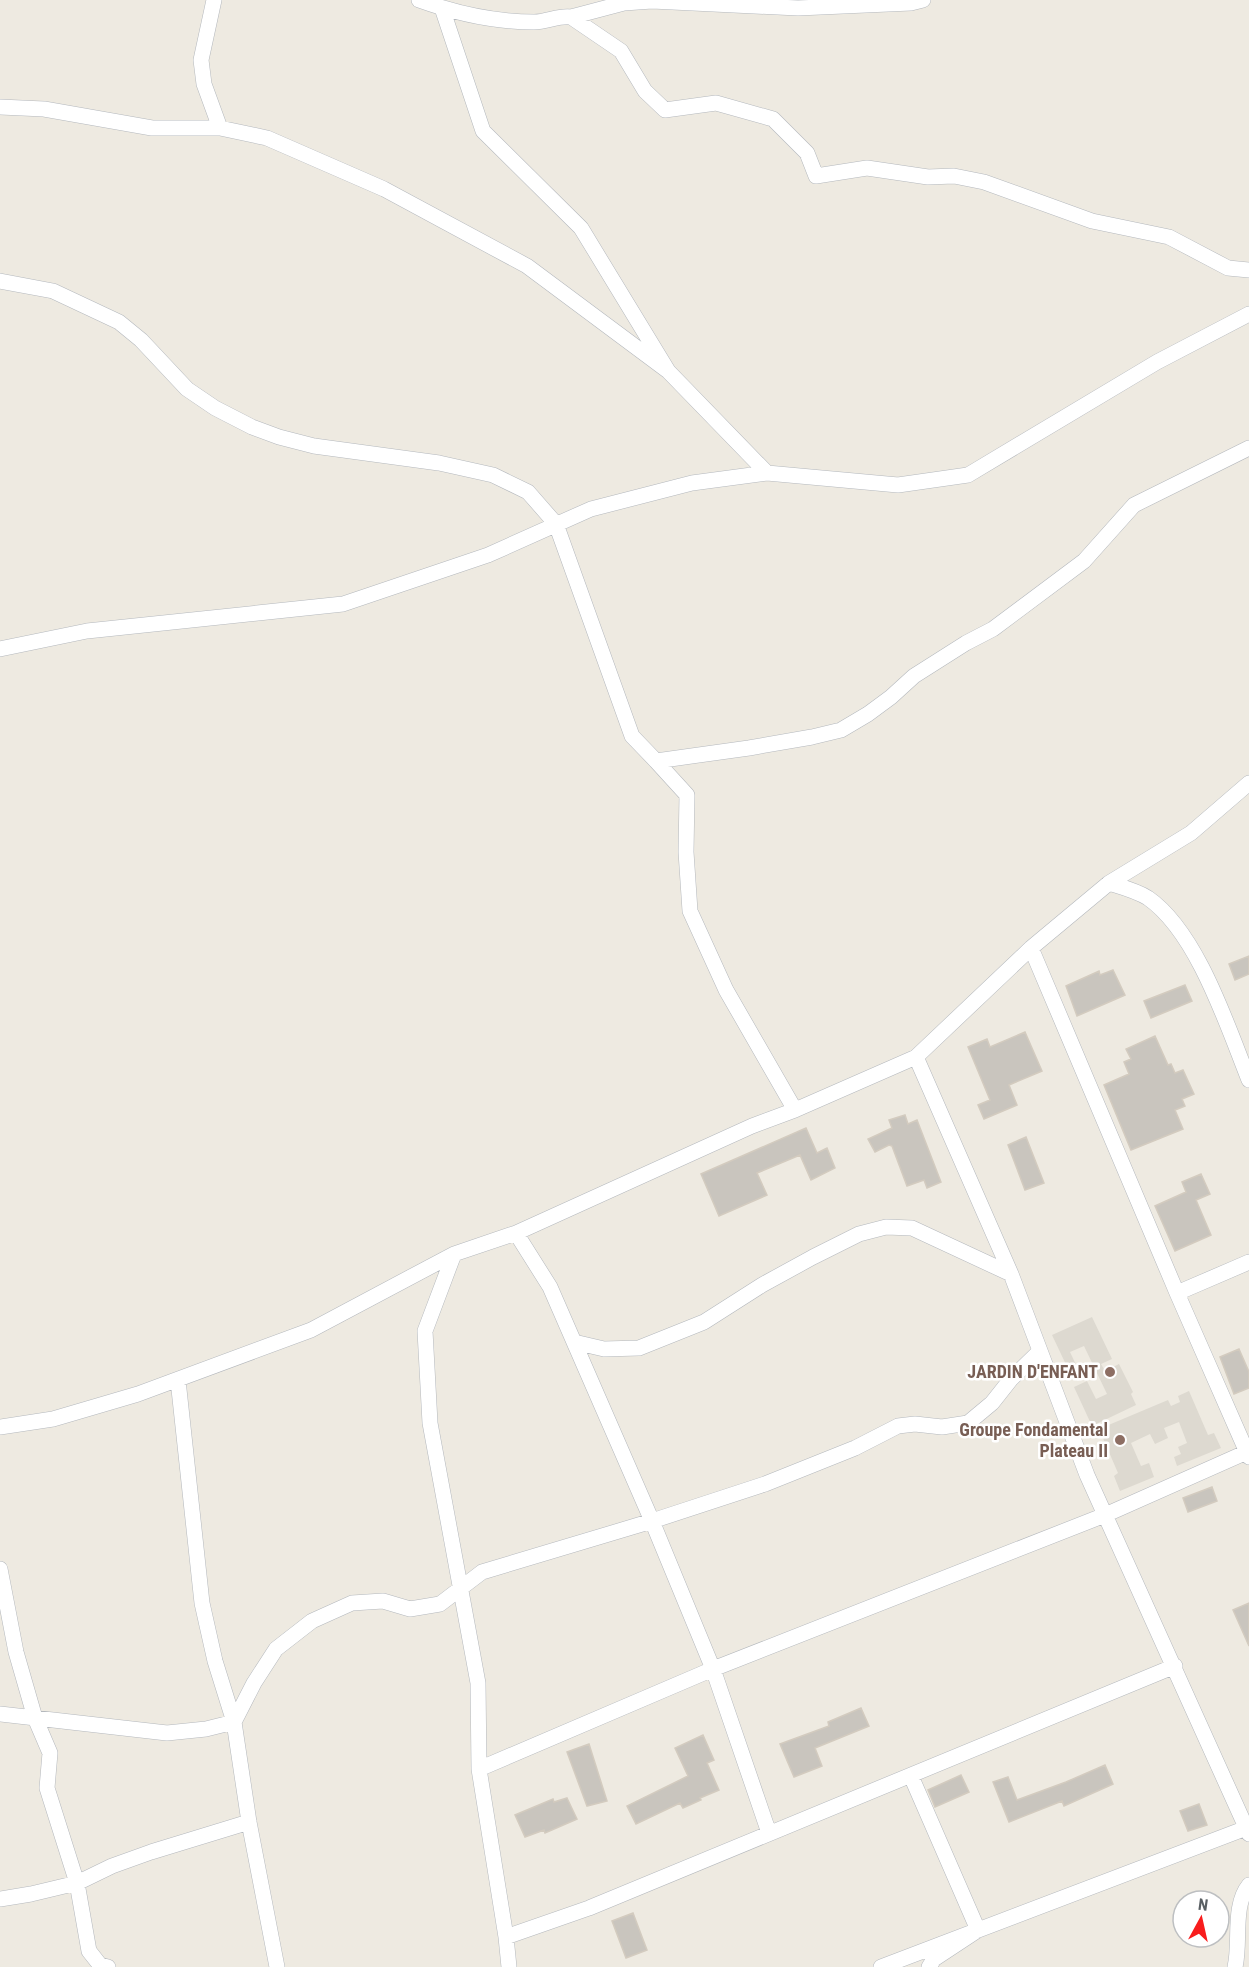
<svg xmlns="http://www.w3.org/2000/svg" width="1249" height="1967" viewBox="0 0 1249 1967" font-family="'Roboto Condensed',sans-serif">
<style>
.education{fill:#ddd9d0}
.building{fill:#c9c5be;stroke:#d3cbbf;stroke-width:1.5}
.lines{fill:none;stroke-linecap:round;stroke-linejoin:round}
.minor-casing{stroke:#b4b8bd;stroke-width:16}
.minor{stroke:#fff;stroke-width:15}
.education-dot{fill:#8d6e63;stroke:#fff;stroke-width:2}
.labels{text-anchor:middle;stroke-width:5;stroke-linejoin:round;paint-order:stroke}
.education-label{font-size:18px;font-weight:bold;fill:#785e54;stroke:#fff;text-anchor:end}
</style>
<rect width="100%" height="100%" fill="#eeeae1"/>
<path class="education" d="M1092,1317L1112,1359L1101,1364L1105,1371L1119,1364L1133,1392L1131,1394L1136,1405L1092,1426L1074,1387L1087,1381L1096,1399L1107,1394L1084,1346L1070,1352L1078,1369L1070,1373L1052,1335Z
M1189,1391L1208,1435L1214,1433L1221,1448L1177,1466L1174,1457L1181,1454L1178,1447L1187,1443L1179,1422L1164,1428L1168,1438L1155,1444L1150,1434L1131,1443L1141,1466L1149,1463L1154,1477L1120,1491L1114,1476L1118,1473L1099,1429L1168,1400L1171,1406L1180,1402L1178,1396Z"/>
<path class="building" d="M1249,956V974L1235,980L1229,964Z
M1113,970L1125,995L1077,1016L1066,986L1099,971L1100,975Z
M1185,985L1192,1001L1151,1018L1144,1001Z
M1025,1032L1042,1071L1009,1085L1017,1105L984,1119L978,1105L990,1100L968,1047L987,1039L990,1047Z
M1155,1036L1168,1065L1171,1064L1175,1073L1183,1070L1194,1094L1182,1099L1185,1106L1175,1110L1183,1129L1131,1150L1104,1085L1129,1074L1124,1062L1131,1059L1126,1049Z
M905,1115L908,1124L917,1120L941,1182L927,1188L924,1180L907,1186L892,1146L889,1145L875,1152L868,1139L892,1128L889,1120Z
M806,1128L817,1153L827,1148L835,1168L811,1180L800,1155L757,1173L767,1195L719,1216L701,1174Z
M1026,1137L1044,1183L1025,1190L1008,1145Z
M1201,1174L1210,1194L1196,1200L1211,1235L1175,1251L1155,1206L1186,1192L1182,1182Z
M1239,1349L1249,1372V1388L1234,1394L1220,1357Z
M1212,1487L1217,1501L1188,1512L1183,1498Z
M1249,1603V1646L1233,1610Z
M861,1708L869,1726L815,1748L822,1766L794,1777L780,1744L829,1726L828,1722Z
M703,1735L714,1760L707,1763L719,1790L700,1798L701,1800L683,1808L680,1803L636,1824L627,1806L688,1776L675,1748Z
M589,1744L607,1801L587,1806L567,1752Z
M1105,1765L1113,1784L1064,1806L1062,1801L1009,1822L993,1782L1008,1777L1017,1800L1066,1782Z
M961,1775L969,1792L935,1807L928,1790Z
M567,1798L577,1819L545,1833L544,1830L525,1837L515,1815L553,1799L554,1802Z
M1199,1804L1207,1825L1188,1831L1180,1811Z
M633,1913L647,1950L626,1958L612,1921Z"/>
<g class="lines">
<g class="minor-casing">
<path id="minor" d="M214,0L201,60L204,84L220,128
M419,0C455,13 495,22 534,22C547,22 559,15 571,17L624,3L652,1L798,8L911,3L923,0
M442,8L483,131L581,228L668,371L767,473
M571,17L621,51L645,91L665,110L716,103L773,119L807,153L816,176L867,168L928,177L954,176L984,182L1092,221L1169,237L1228,268L1249,270
M0,107L44,109L152,128H220L267,138L384,189L527,266L668,371
M0,281L53,291L119,322L141,340L187,389L215,408L252,427L279,437L314,446L439,463L493,475L528,492L556,524L632,736L656,761L749,748L812,737L841,730L868,714L891,697L914,676L966,643L993,629L1084,561L1134,505L1249,448
M0,649L87,631L343,604L488,555L591,509L692,483L767,473L898,485L968,475L1157,362L1249,314
M656,761L687,795L686,852L690,911L726,990L795,1110
M1109,883C1122,887 1137,891 1148,898C1197,932 1227,1025 1249,1080
M1031,948L1177,1293L1249,1457
M916,1057L1011,1274L1087,1475L1249,1834
M516,1233L550,1287L652,1521L713,1669L769,1833
M454,1254L425,1331L430,1423L478,1683L479,1769L506,1937L509,1967
M1177,1293L1249,1262
M574,1342L604,1349L639,1348L704,1322L762,1285L813,1257L859,1234L886,1227L912,1228L1011,1274
M178,1380L202,1603L215,1661L234,1722L249,1822L277,1967
M0,1427L53,1419L138,1394L311,1330L454,1254L516,1233L752,1126L795,1110L916,1057L1031,948L1109,883L1191,833L1249,783
M0,1569L16,1652L35,1718L50,1753L47,1788L77,1883L89,1951L100,1965L108,1967
M0,1714L167,1733L206,1729L234,1722L254,1683L276,1649L312,1621L352,1603L383,1601L410,1609L440,1604L482,1572L652,1521L765,1484L855,1448L898,1426L915,1424L942,1427L968,1423L992,1403L1011,1379L1040,1351
M479,1769L713,1669L1105,1515L1249,1451
M911,1776L978,1930L934,1959L929,1967
M0,1899L31,1894L77,1883L112,1866L151,1852L249,1822
M506,1937L589,1908L1175,1666
M881,1967L1249,1827
M1235,1967C1241,1942 1232,1906 1249,1885"/>
</g>
<use href="#minor" class="minor"/>
</g>
<g class="education-dot">
<circle cx="1110" cy="1372" r="6"/>
<circle cx="1120" cy="1440" r="6"/>
</g>
<g class="labels">
<g class="education-label">
<text x="1098" y="1378">JARDIN D'ENFANT</text>
<text x="1108" y="1436">Groupe Fondamental<tspan x="1108" dy="21">Plateau II</tspan></text>
</g>
</g>
<g transform="translate(1201 1919) rotate(8)"><circle r="28" fill="#ffffff" stroke="#bdbfc1" stroke-width="1.5"/>
<path d="M0-4.5L10 22L0 15L-10 22Z" fill="#f81d1d"/>
<text y="-9" font-size="16" font-weight="bold" text-anchor="middle" fill="#595f63">N</text>
</g>
</svg>
